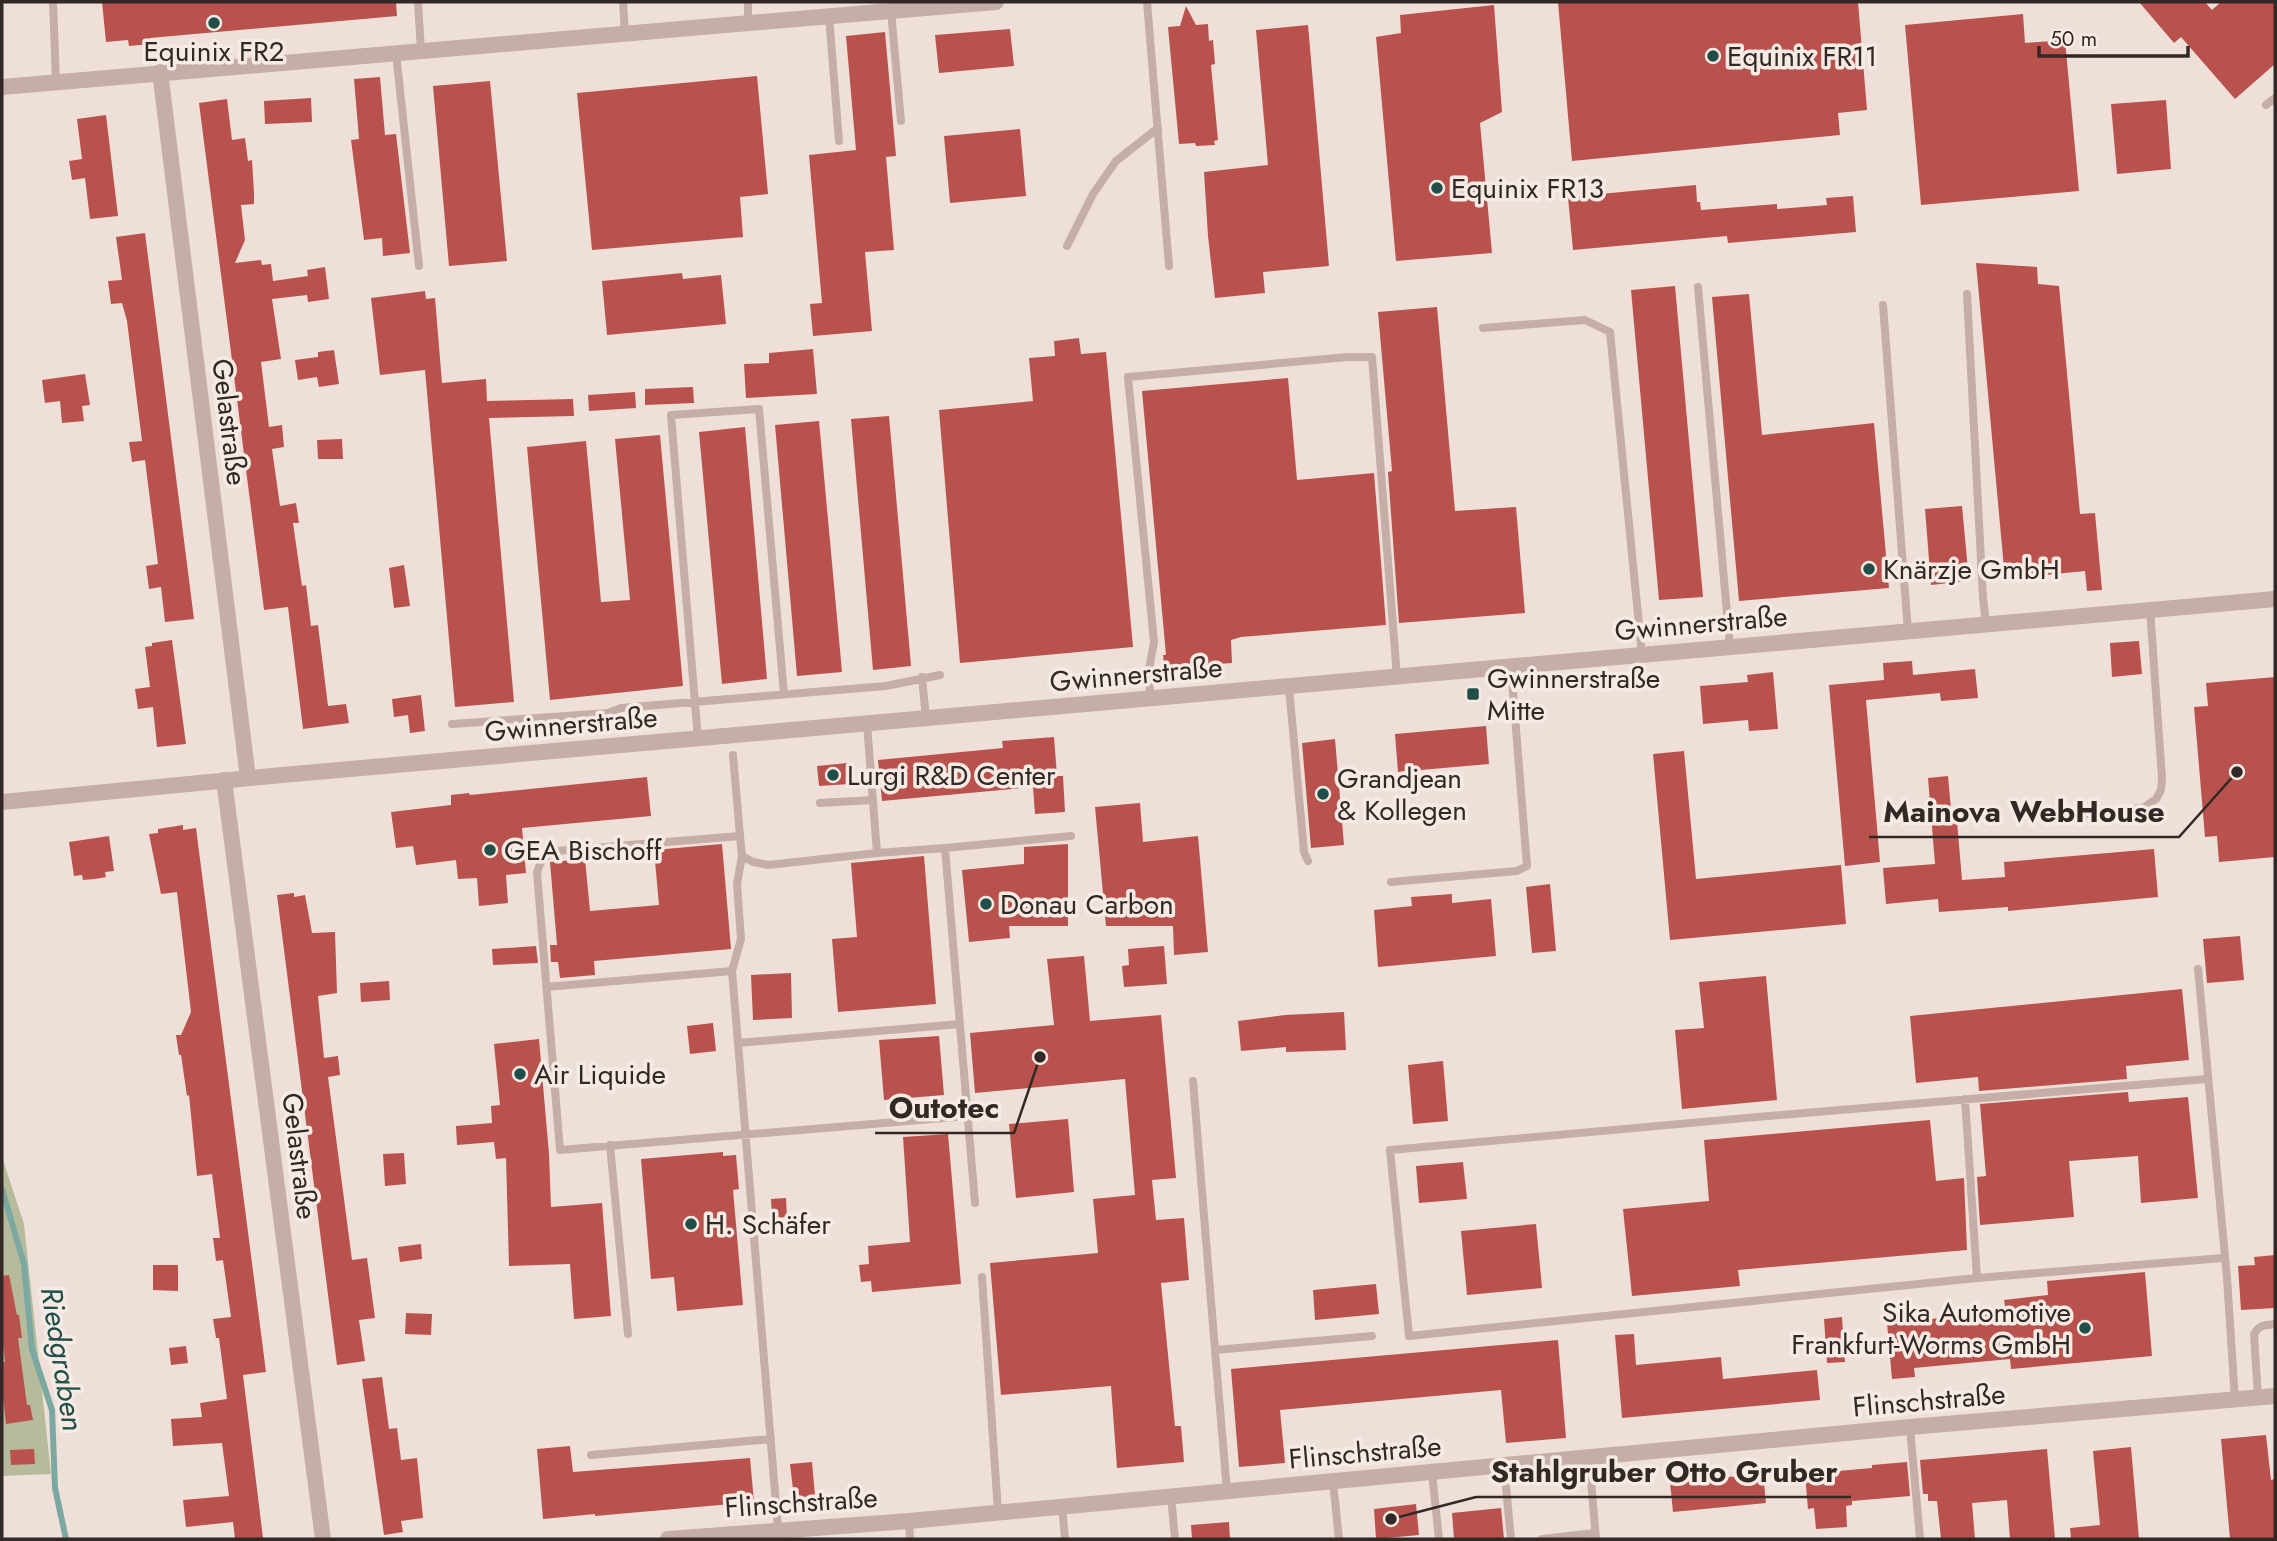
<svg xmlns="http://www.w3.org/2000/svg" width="2277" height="1541" viewBox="0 0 2277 1541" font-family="Jost,sans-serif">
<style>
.green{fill:#b6bb9b}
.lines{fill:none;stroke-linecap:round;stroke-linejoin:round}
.stream{stroke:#7ba8a1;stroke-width:6}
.building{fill:#b9524c}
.lane{stroke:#c4aea6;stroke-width:8}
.street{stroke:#c4aea6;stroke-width:16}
.poi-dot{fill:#214e48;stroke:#f6ebe4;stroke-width:2.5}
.labels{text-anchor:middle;stroke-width:7;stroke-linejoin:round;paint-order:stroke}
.poi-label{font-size:28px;fill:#322826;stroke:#f6ebe4;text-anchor:start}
.street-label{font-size:28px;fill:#322826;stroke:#f6ebe4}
.water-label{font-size:30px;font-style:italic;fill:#214e48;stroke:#f6ebe4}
.leader{fill:none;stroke:#322826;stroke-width:2.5}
.callout-dot{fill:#322826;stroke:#f6ebe4;stroke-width:2.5}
.callout-label{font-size:30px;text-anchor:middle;font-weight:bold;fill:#322826;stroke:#f6ebe4;stroke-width:7;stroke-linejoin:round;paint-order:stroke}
</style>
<rect width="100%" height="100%" fill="#eee0d9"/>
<path class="green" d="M2,1157L24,1224L51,1474L2,1476Z"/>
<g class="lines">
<path class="stream" d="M2,1189L24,1264L32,1349L52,1410L55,1488L66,1539"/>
</g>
<path class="building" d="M102,2H396L397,16L150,38V44L129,46L128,40L106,42Z
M1558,2H1858L1867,110L1838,113L1840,135L1572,161Z
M2139,2H2205L2212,10L2221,2H2275V64L2235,99L2181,37L2174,43Z
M1494,5L1502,112L1480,123L1492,253L1396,261L1376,37L1401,33L1400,15Z
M1186,6L1196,25L1208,24L1209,41L1213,40L1215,64L1211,65L1218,140L1214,141L1215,145L1196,146L1195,143L1179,144L1168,27L1180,26Z
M2023,14L2025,43L2065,40L2079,191L1921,205L1905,25Z
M1308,25L1329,266L1263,272L1265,293L1215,298L1208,236L1204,172L1268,165L1256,30Z
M1010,29L1014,66L939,73L935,35Z
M885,32L896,156L886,157L894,250L865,252L872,331L813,336L810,304L822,303L809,155L856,150L846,36Z
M757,76L768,194L740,197L743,237L592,250L577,93Z
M380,77L385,135L396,134L410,253L383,256L382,238L364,240L351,140L359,139L354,79Z
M490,81L507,261L449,266L433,86Z
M311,98L312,122L265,124L264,101Z
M227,99L232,140L245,138L248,161L252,160L254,193V204L241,205L245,240L235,263L261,260L262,265L271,264L273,281L308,276L307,270L325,267L329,299L308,302L307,295L272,299L281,359L261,362L269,427L282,425L284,447L272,449L280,506L296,503L299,523H293L302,586L306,585L311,626L318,625L328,706L346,704L349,723L303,729L288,607L264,610L199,103Z
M2166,100L2171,169L2117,174L2111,104Z
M106,115L118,216L90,219L85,178L72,180L69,161L82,159L77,119Z
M1020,129L1026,196L950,203L944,136Z
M1696,185L1697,202H1700L1701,210L1777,204V209L1827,205L1826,198L1853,196L1856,232L1728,243L1727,236L1573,250L1568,197Z
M145,233L194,619L165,622L161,587L149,589L146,566L158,564L145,460L132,462L129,442L142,441L127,321L122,303L111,304L108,281L122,280L116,237Z
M1976,263L2037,267L2038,284L2059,286L2080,514L2095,513L2102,590L2087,591L2085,571L2005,579Z
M682,273L683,279L721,275L726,324L607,335L602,281Z
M1675,286L1703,597L1659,600L1631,290Z
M425,291L426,299L435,298L442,383L486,379L487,401L573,399L574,416L489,418L514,702L455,707L425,370L380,375L371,298Z
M1749,294L1762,435L1874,423L1889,588L1739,601L1712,297Z
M1437,307L1455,511L1516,507L1525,613L1399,623L1388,472L1392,471L1378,312Z
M1079,338L1081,354L1106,352L1133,647L960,663L939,410L1033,401L1029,358L1055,356L1054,341Z
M813,349L817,394L746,398L744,364L769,363V353Z
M334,350L339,384L319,387L317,377L298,380L295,360L318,357V352Z
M85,374L90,405L82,406L84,421L62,423L60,401L45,403L42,380Z
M1288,378L1297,480L1374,473L1386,625L1241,637L1231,640L1232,663L1204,665V670L1165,673L1163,655H1166L1142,391Z
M693,387L694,403L645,405V389Z
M635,392L636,408L589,411L588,395Z
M889,416L911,666L873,670L851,419Z
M819,421L842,672L797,676L775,425Z
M745,427L767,679L722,684L699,432Z
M660,435L683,686L550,700L527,447L586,441L601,602L630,600L615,439Z
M342,439L343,459H318L317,440Z
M1962,506L1969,581L1931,585L1925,509Z
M404,565L410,606L394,608L389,568Z
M172,640L186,744L157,747L153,707L138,709L135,689L150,687L145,647L152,646V643Z
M2139,641L2142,674L2112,677L2110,643Z
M1912,661L1913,675L1975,669L1978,698L1941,701L1940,693L1866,700L1880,862L1845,866L1829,685L1884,680L1883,663Z
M1773,672L1778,729L1749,731L1748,720L1703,724L1700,686L1748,682L1747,675Z
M2275,677V857L2219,862L2217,836L2205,837L2194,707L2208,706L2206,683Z
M421,695L425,731L410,733L408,715L394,717L392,699Z
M1486,726L1489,764L1398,772L1395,734Z
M1054,737L1057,776H1063L1065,812L1035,814L1033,787L882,801L878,760L1003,748L1002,741Z
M1335,739L1344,845L1311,848L1302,743Z
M1684,751L1696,879L1841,865L1846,924L1670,940L1653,754Z
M848,763L850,784L819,786L817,766Z
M1948,776L1952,821H1957L1962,880L2005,877L2004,862L2154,849L2158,897L2008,911V907L1939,912L1938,899L1886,904L1883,868L1935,864L1928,778Z
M647,777L651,816L522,828L526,873L506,875L508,903L479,906L477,878L458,879L456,860L416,865L413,846L396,848L391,812L451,805V795L469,793L470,795Z
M1140,803L1143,842L1198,836L1208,952L1174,955L1173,926H1106L1095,807Z
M183,825V830L196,828L266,1372L243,1375L263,1538L254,1539H235L233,1522L186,1527L183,1500L229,1496L222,1443L173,1446L171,1419L202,1417L200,1403L227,1399L219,1338H216L213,1319L231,1317L223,1260L216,1261L213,1238H220L212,1174L197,1176L189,1095L187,1096L181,1055H179L176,1035H181L191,1012L177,892L161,894L149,834L158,833V829Z
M109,836L114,871L105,872L106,877L95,879L83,880L82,875L74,876L69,842Z
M722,844L731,949L594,961L595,975L560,978L558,962H551L550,945H557L550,862L585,859L590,911L659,905L654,850Z
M1068,844V926H1009L1010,938L969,942L962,870L1024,864V847Z
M924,856L936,1004L838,1012L832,939L857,937L851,863Z
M1550,884L1556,951L1532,953L1526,887Z
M294,893V897L305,895L312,933L335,932L337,993L318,996L324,1058L338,1056L340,1075L328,1077L352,1260L367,1258L375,1318L359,1320L365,1361L337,1365L277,895Z
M1452,894V903L1491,899L1496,956L1378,967L1374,910L1412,906L1411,897Z
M2240,936L2244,980L2207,983L2203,939Z
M536,946L538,963L493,965L492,949Z
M1164,946L1167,984L1124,987L1122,966L1129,965L1128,949Z
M1084,956L1090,1021L1161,1015L1176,1178L1152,1180L1156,1220L1184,1218L1189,1280L1161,1283L1175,1426H1181L1184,1462L1117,1468L1111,1386L1001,1395L990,1263L1098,1253L1093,1199L1135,1195L1125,1079L975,1093L970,1033L1054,1025L1047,959Z
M791,973L792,1018L753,1020L751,975Z
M1766,976L1777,1100L1682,1109L1675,1030L1704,1028L1699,982Z
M389,981L390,1000L361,1002L360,983Z
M2182,989L2189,1060L2126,1066L2127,1079L1979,1091L1978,1077L1916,1083L1910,1016Z
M1344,1012L1346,1050L1286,1052V1047L1241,1051L1238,1021L1285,1015Z
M713,1023L716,1051L690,1054L687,1026Z
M939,1036L944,1095L884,1100L879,1040Z
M539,1039L549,1154L551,1207L602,1203L611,1316L574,1319L570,1264L509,1266L506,1158L496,1159L494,1142L457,1145L456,1126L492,1123L491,1106L500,1105L494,1044Z
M1443,1061L1448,1121L1413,1124L1408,1065Z
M2128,1092L2129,1102L2188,1097L2198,1198L2141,1203L2138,1156L2069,1161L2074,1217L1980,1225L1977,1177L1986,1176L1980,1104Z
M1068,1119L1074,1192L1016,1198L1009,1124Z
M1930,1120L1936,1181L1964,1178L1967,1250L1738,1270L1740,1286L1632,1296L1623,1209L1709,1201L1704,1140Z
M948,1134L961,1284L872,1292L871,1281L861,1282L859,1265L869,1264L868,1246L910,1242L903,1137Z
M723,1152V1156L736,1155L739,1189L733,1190L743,1305L677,1311L674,1277L651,1279L641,1159Z
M404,1153L406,1184L385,1186L383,1154Z
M1463,1162L1467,1199L1419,1203L1416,1166Z
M786,1198L787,1217L772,1218L771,1199Z
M1536,1224L1542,1288L1467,1295L1461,1231Z
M421,1244L422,1259L400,1262L398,1247Z
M2275,1255V1308L2241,1310L2238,1266L2255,1265L2254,1257Z
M153,1265H178V1291L153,1290Z
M2145,1272L2152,1356L2011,1369L2010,1359L1914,1368L1915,1377L1892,1379L1887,1323L2006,1312L2004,1300L2048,1295L2047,1281Z
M9,1275L17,1315H19L22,1338H18L27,1405H30L33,1420L6,1424L2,1389V1362H5L2,1333V1276Z
M1376,1284L1379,1314L1315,1320L1313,1290Z
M406,1313L432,1314L431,1335L405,1334Z
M1842,1317L1845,1362L1827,1363L1824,1319Z
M1634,1334L1636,1365L1721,1357L1723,1379L1817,1370L1820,1400L1622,1418L1615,1335Z
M1558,1340L1566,1438L1506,1443L1501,1390L1280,1410L1285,1463L1239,1467L1231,1369Z
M186,1346L188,1363L171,1365L169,1348Z
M382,1377L389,1429L397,1428L401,1460L417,1458L423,1518L401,1521L403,1532L384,1535L362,1379Z
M2266,1435L2271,1480L2275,1479V1539H2230L2221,1439Z
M570,1446L573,1472L750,1458L754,1502L595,1516V1514L543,1519L537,1449Z
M2131,1447L2139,1539H2071L2070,1528L2100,1525L2093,1451Z
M34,1449L35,1464L11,1465L10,1450Z
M2047,1449L2055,1539H2010L2007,1500L1972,1503L1975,1539H1941L1937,1501H1928V1494H1923L1920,1460Z
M812,1462L815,1496L794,1498L790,1464Z
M1907,1462L1910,1496L1852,1501V1505L1846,1506L1847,1527L1816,1529L1814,1508L1808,1509L1805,1474L1872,1468V1465Z
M1763,1474L1766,1503L1673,1512L1670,1482Z
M1416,1504L1419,1535L1376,1539L1374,1509Z
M1501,1508L1504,1539H1454L1452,1513Z
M1229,1522L1230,1539H1192L1191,1525Z"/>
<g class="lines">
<path class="lane" d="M53,2L56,82
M418,2L421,51
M623,2L625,33
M748,2V23
M1147,2L1169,266
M891,11L901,121
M829,16L839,141
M396,53L419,266
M2266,105L2275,98
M1067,246L1093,194L1116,161L1158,128
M1698,287L1730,647
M1967,294L1983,598L1986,624
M1883,305L1908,632
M1483,328L1585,320L1610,332L1642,655
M922,677L926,719
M1289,687L1304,852L1308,861
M1151,699L1148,675L1154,642L1128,377L1348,357H1372L1397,677
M452,724L608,713L621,708L886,686L940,675
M867,724L877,853L945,848L975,1203
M698,739L671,415L759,409L784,694
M733,755L740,836
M820,803L873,800
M2060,816L2143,808L2156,799L2161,790L2162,778L2150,609
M945,848L1071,836
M742,856L753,862L768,865L877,853
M1391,882L1517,871L1527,866L1511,667
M2198,969L2227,1278L2235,1400
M546,987L732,971
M960,1024L738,1043L732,971L741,939L737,884L742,856L740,836L556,851C544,856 540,861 537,873L560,1150L968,1116
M738,1043L778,1529
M1193,1081L1215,1350
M1965,1099L1977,1278L1409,1336L1390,1150C1662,1125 1935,1101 2207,1079
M610,1145L628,1334
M982,1277L998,1512
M1977,1278L2223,1258
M2258,1397L2254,1335C2258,1325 2265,1325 2275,1324
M1910,1427L1920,1539
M591,1455L771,1439
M1589,1458L1596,1539
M1504,1466L1511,1539
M1432,1473L1439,1539
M1333,1482L1339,1539
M1227,1491L1215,1350L1372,1336
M1171,1496L1175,1539
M1062,1506L1065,1539
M909,1521L910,1539
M1542,1539L1595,1533"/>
<path class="street" d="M160,72L248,778
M2,87L996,2
M224,780L323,1539
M2,802L282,775L2275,599
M668,1539L909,1521L1910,1427L2275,1396"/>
</g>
<g class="poi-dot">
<circle cx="214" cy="23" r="7"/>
<circle cx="1713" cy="56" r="7"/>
<circle cx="1437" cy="188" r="7"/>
<circle cx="1869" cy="569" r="7"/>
<rect x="1466" y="687" width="14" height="14" rx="3.5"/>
<circle cx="833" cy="775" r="7"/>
<circle cx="1323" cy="794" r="7"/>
<circle cx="490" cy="850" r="7"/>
<circle cx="986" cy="904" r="7"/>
<circle cx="520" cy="1074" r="7"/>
<circle cx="691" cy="1224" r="7"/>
<circle cx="2085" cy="1328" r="7"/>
</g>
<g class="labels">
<g class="poi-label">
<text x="214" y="61" text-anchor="middle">Equinix FR2</text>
<text x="1727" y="66">Equinix FR11</text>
<text x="1451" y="198">Equinix FR13</text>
<text x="1883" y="579">Knärzje GmbH</text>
<text x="1487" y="688">Gwinnerstraße<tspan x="1487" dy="32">Mitte</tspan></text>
<text x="847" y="785">Lurgi R&amp;D Center</text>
<text x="1337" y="788">Grandjean<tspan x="1337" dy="32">&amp; Kollegen</tspan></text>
<text x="504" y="860">GEA Bischoff</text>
<text x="1000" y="914">Donau Carbon</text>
<text x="534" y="1084">Air Liquide</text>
<text x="705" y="1234">H. Schäfer</text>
<text x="2071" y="1322" text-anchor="end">Sika Automotive<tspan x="2071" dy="32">Frankfurt-Worms GmbH</tspan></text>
</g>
<g class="street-label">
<text transform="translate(230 422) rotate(83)" y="10">Gelastraße</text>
<text transform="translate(1701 623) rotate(-5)" y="10">Gwinnerstraße</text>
<text transform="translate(1136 674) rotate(-5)" y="10">Gwinnerstraße</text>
<text transform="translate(571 724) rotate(-5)" y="10">Gwinnerstraße</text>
<text transform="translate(300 1156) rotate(83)" y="10">Gelastraße</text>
<text transform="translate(1929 1400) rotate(-5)" y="10">Flinschstraße</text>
<text transform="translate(1365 1452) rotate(-5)" y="10">Flinschstraße</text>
<text transform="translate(801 1502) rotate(-4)" y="10">Flinschstraße</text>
</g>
<g class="water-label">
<text transform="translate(62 1359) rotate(81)" y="10">Riedgraben</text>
</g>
</g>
<path class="leader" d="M2237 772L2179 837H1869M1040 1057L1014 1133H875M1391 1519L1476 1497H1851"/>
<g class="callout-dot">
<circle cx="2237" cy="772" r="7"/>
<circle cx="1040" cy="1057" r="7"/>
<circle cx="1391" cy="1519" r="7"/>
</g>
<g class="callout-label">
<text x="2024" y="822">Mainova WebHouse</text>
<text x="944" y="1118">Outotec</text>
<text x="1664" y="1482">Stahlgruber Otto Gruber</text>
</g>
<rect width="2277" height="1541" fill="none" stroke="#322826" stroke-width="7"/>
<path d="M2039 46v10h149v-10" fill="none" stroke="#322826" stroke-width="3.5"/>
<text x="2050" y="46" font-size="21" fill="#322826" stroke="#f6ebe4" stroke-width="5" paint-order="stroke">50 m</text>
</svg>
